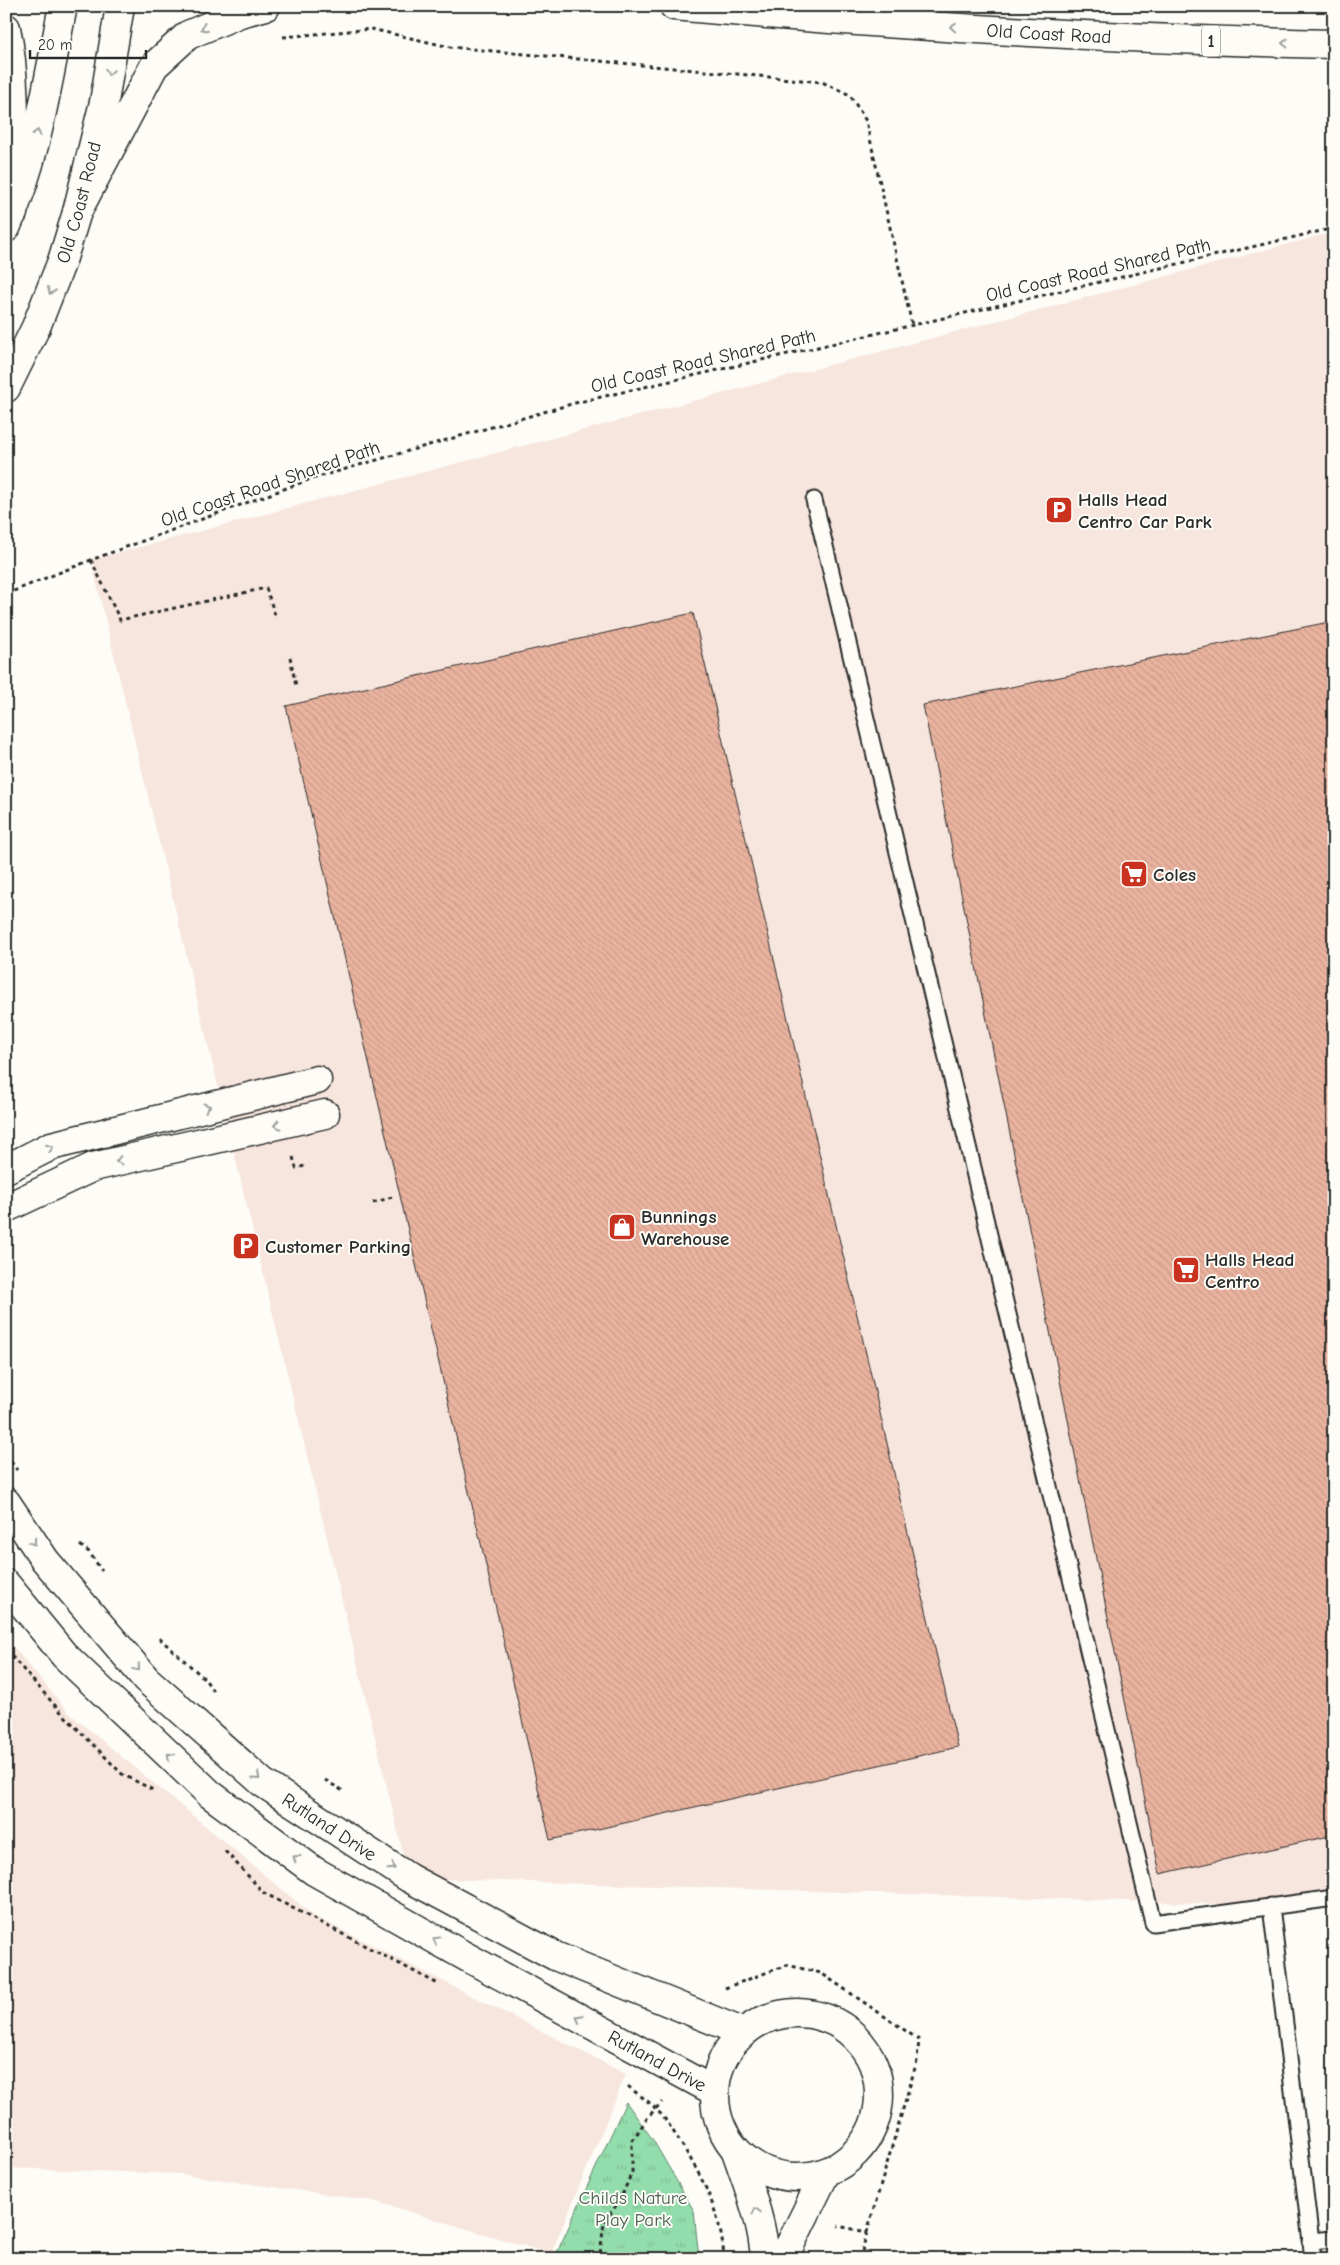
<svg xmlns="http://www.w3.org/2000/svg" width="1340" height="2265" viewBox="0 0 1340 2265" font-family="'Comic Neue',sans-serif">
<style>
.built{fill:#f7e6dd}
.grass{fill:url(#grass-tufts);stroke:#5f846b}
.building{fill:url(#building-back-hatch);stroke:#2b2b2b}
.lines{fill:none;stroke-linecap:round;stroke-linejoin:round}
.lane-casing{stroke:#2b2b2b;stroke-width:19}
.street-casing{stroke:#2b2b2b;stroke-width:31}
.primary-casing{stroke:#2b2b2b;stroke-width:31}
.highway-casing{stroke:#2b2b2b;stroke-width:31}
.path{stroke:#2b2b2b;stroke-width:3;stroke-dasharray:4 4;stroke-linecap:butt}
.lane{stroke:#fdfcf7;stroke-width:15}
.street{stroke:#fdfcf7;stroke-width:28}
.primary{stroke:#fdfcf7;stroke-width:28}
.highway{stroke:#fdfcf7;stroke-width:28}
.oneway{stroke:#9e9e9b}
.labels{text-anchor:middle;stroke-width:4;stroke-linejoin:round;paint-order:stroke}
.shield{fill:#fdfcf7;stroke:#6a6a68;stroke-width:1}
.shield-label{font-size:18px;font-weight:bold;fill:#2b2b2b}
.street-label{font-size:19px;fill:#2b2b2b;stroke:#fdfcf7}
.poi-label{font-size:19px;font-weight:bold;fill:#2b2b2b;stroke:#fdfcf7;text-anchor:start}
.park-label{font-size:19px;fill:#4a6051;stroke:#fdfcf7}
</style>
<defs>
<pattern id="grass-tufts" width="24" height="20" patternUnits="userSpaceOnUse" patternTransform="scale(1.25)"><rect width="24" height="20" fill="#93dcab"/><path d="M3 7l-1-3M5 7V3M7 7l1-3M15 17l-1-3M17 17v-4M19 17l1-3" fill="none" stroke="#7fbd93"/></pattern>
<pattern id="building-back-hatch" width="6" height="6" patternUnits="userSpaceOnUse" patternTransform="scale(1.25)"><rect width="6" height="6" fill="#eab39f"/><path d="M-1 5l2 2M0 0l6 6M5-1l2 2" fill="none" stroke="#c99a89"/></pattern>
</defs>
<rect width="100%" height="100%" fill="#fdfcf7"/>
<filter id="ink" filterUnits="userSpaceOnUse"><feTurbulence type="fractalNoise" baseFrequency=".02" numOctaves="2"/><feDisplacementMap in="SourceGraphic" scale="10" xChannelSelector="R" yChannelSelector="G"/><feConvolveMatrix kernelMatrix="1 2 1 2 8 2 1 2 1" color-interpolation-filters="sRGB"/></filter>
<g filter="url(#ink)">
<path class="built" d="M1334,232V1899L1278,1906L409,1878L91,560Z
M6,1638L70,1714L314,1916L626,2074L551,2254L374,2201L180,2174L6,2168Z"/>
<path class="grass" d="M626,2102L653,2140L694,2211L699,2259H554Z"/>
<path class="building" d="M693,613L958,1747L550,1840L286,706Z
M1334,621V1835L1160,1874L923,705Z"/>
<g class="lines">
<g class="lane-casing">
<path id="lane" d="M814,500L1153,1923L1334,1898
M1271,1906L1313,2259
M1310,2241L1334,2239"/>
</g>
<g class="street-casing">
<path id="street" d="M6,1169L51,1146L317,1080
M6,1208L93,1167L325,1114
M736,2151C748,2186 763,2222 765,2259
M783,2259L826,2172"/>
</g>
<g class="primary-casing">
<g id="primary">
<path d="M6,228C37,159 48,80 63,6"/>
<path id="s1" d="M6,388L36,327L62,261L77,212L104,102L120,6"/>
<path id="s2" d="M6,1502L45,1560L146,1679L263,1783L409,1878L555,1956L742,2032"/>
<path id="s3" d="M6,1584L64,1655L210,1794L314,1871L463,1955L714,2091"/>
<circle cx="797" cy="2095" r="82"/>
</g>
</g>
<g class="highway-casing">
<g id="highway">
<path id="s4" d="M674,6C894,26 1114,39 1334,44"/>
<path d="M6,28C18,86 13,153 13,213"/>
<path d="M77,212L154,66L188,35L240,13L266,6"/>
</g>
</g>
<path class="path" d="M283,37L371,29L450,47L822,82L850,95L866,121L912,325
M91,560L120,620L266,588L275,615
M6,594L91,560L311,479L575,403L1334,228
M290,657L296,686
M293,1157L296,1168L305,1166
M373,1203L392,1197
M6,1455L17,1470
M80,1545L89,1552L102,1571
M159,1638L205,1679L213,1691
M6,1650L60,1711L122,1774L153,1790
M325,1780L343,1791
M225,1851L264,1893L440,1985
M725,1988L787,1965L821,1973L919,2040L917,2061L867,2232L838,2226
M628,2086C637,2094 649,2101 657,2110C667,2120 674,2133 682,2145C704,2180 722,2216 724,2259
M605,2259L600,2254L604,2223L621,2198L632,2172V2141L648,2117L662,2102
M860,2259L867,2232"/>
<use href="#lane" class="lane"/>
<use href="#street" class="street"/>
<use href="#primary" class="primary"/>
<use href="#highway" class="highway"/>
</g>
<defs><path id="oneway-chevron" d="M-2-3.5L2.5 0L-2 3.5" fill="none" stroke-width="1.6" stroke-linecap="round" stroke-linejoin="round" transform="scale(1.25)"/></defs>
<g class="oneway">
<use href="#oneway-chevron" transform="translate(953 27) rotate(-176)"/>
<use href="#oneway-chevron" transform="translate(204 28) rotate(156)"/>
<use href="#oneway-chevron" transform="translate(1285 43) rotate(-179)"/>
<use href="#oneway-chevron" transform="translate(109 72) rotate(100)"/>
<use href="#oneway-chevron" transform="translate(37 133) rotate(-74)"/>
<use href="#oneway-chevron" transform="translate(51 291) rotate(112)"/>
<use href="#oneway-chevron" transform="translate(207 1107) rotate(-14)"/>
<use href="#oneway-chevron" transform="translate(277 1125) rotate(167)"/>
<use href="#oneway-chevron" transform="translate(50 1148) rotate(-21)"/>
<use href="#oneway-chevron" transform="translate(119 1161) rotate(167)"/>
<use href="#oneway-chevron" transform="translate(33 1542) rotate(56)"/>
<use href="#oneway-chevron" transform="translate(137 1668) rotate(50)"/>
<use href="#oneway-chevron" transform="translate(170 1756) rotate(-136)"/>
<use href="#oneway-chevron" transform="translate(257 1777) rotate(42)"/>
<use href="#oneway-chevron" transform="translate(296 1858) rotate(-144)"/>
<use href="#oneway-chevron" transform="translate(392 1867) rotate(33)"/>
<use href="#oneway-chevron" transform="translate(436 1940) rotate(-151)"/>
<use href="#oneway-chevron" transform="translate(579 2018) rotate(-152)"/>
<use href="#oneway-chevron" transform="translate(756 2211) rotate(-105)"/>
</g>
</g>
<defs>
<g id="parking-square" transform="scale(1.4375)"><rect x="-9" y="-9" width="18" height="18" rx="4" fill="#c8321e" stroke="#fdfcf7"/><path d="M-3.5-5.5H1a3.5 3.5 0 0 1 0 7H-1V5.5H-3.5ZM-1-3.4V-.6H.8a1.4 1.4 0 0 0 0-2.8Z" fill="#fff"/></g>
<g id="supermarket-square" transform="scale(1.4375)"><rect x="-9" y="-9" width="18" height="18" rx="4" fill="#c8321e" stroke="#fdfcf7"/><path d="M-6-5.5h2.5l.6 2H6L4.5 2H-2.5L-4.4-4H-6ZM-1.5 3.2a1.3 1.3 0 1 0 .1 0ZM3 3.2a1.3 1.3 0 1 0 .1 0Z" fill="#fff"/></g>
<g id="shop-square" transform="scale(1.4375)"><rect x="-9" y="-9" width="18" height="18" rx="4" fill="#c8321e" stroke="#fdfcf7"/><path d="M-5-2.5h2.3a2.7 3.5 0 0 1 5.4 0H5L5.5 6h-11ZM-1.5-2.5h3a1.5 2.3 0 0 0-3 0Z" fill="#fff"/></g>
</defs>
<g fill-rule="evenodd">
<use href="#parking-square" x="1059" y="510"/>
<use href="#supermarket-square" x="1134" y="874"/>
<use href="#shop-square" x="622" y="1227"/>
<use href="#parking-square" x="246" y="1246"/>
<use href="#supermarket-square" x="1186" y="1270"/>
</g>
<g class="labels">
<rect class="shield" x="1202" y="25.5" width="18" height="31" rx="4"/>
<g class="shield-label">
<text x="1211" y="47">1</text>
</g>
<g class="street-label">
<text dy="7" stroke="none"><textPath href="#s4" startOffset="376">Old Coast Road</textPath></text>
<text dy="7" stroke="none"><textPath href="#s1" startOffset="200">Old Coast Road</textPath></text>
<text transform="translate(1098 269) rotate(-13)" y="7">Old Coast Road Shared Path</text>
<text transform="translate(703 360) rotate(-13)" y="7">Old Coast Road Shared Path</text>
<text transform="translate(270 483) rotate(-19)" y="7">Old Coast Road Shared Path</text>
<text dy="7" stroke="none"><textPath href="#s2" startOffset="462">Rutland Drive</textPath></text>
<text dy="7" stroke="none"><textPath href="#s3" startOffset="815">Rutland Drive</textPath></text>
</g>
<g class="poi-label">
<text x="1078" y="506">Halls Head<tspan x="1078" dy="22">Centro Car Park</tspan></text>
<text x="1153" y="881">Coles</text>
<text x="641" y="1223">Bunnings<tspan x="641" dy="22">Warehouse</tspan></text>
<text x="265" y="1253">Customer Parking</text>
<text x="1205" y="1266">Halls Head<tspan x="1205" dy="22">Centro</tspan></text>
</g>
<g class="park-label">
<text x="633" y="2204">Childs Nature<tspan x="633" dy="22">Play Park</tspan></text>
</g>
</g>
<rect width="1340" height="2265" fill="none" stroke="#fdfcf7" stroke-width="25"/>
<rect x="12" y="12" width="1315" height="2240" fill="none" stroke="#2b2b2b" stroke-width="2" filter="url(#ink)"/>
<path d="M30 50v8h116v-8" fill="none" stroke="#2b2b2b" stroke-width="2.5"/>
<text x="38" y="50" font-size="15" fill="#2b2b2b" stroke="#fdfcf7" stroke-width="4" paint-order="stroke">20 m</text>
</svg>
